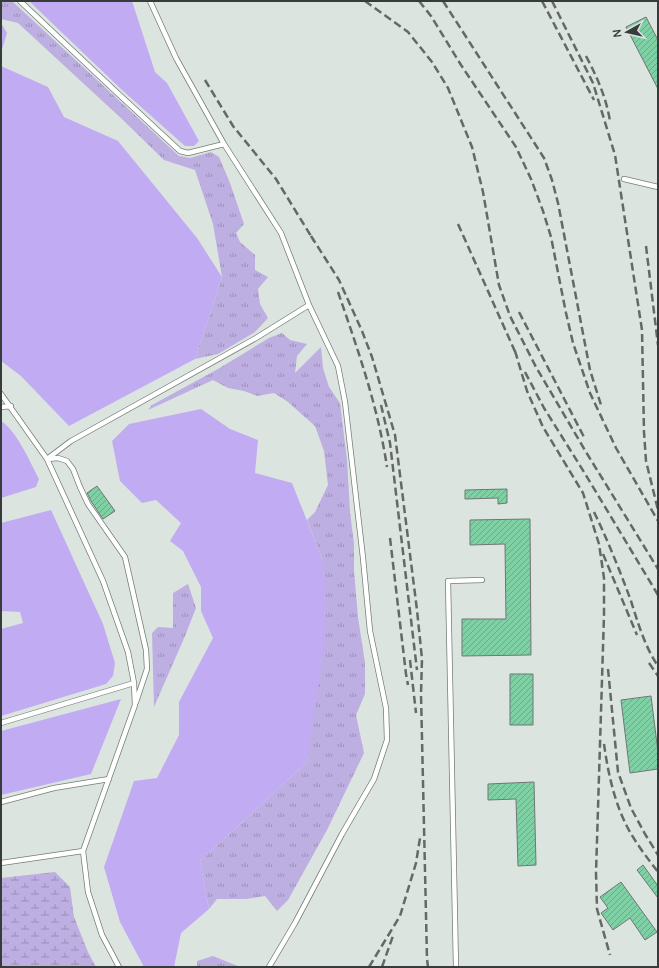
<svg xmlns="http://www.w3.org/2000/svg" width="659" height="968" viewBox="0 0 659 968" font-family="Manrope,sans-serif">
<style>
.grass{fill:url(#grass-tufts)}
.wetland{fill:url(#wetland-marsh)}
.water{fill:#c1acf3}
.building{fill:url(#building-hatch);stroke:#6f7773}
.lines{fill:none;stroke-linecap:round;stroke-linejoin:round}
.lane-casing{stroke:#757d78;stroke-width:6}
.lane{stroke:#fff;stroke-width:4.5}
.rail{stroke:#646966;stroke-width:2.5;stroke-dasharray:8 4;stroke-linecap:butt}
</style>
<defs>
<pattern id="grass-tufts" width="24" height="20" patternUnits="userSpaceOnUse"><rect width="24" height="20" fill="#beafe2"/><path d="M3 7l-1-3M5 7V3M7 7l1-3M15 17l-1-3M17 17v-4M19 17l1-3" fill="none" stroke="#9b90b8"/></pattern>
<pattern id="wetland-marsh" width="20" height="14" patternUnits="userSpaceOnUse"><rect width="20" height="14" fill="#beafe2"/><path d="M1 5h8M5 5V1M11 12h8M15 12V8" fill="none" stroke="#9b90b8"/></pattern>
<pattern id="building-hatch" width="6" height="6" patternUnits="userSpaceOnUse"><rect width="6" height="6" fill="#7fd1a5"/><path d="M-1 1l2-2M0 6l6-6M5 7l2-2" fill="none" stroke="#69ab87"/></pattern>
</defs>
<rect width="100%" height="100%" fill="#dbe4de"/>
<path class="grass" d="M1,1H12L179,156L190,158L211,152L219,157L230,183L244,224L236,233L240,242L255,255V270L268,277L258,289L260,304L268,318L255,332L218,354L195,359L222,277L213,224L195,170L164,160L123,120L18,23L1,19Z
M282,333L290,340L307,344L297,356L295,373L321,347L323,368L329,387L340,403L347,460L350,512L354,544V571L358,617L365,663V694L356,715L364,753L327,830L288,900L277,911L265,896L246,899H217L209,909L200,861L307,762L323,561L307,520L315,512L328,485L324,451L315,426L288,402L274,393L257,396L244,391L228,388L213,380L148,410L152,405L218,369L269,338Z
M188,584L196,608L185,636L154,707L152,633L158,627L173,628V593Z
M213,956L240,967H197V961Z"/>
<path class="wetland" d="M55,872L70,887L74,917L88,952L96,967H1V878Z"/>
<path class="water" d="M29,1H132L155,72L167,83L199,141L194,146H185L122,90Z
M1,23L7,33L1,53Z
M1,66L48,87L64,117L118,141L197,238L222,277L195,359L69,426L21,376L1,361Z
M201,409L230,429L258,440L255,473L292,483L323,561L326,603L324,645L307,762L200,861L209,909L181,933L174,967H144L120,922L104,867L134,781L157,778L179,735V702L213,638L201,611V587L183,551L170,541L181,523L156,500L142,503L120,481L112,441L129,424Z
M1,421C17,431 30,462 39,479L36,487L1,498Z
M51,510L103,624L115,663L113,676L106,684L1,716V629L23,623L20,612L1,611V523Z
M121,699L91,774L1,795V731Z"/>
<path class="building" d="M646,17L658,40V89L626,27Z
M97,486L115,511L103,519L91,501L87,493Z
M507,489V503L498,504V498L465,499V490Z
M530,519L531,655L462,656V619H506L505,544L470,545V520Z
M510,674H533V725H510Z
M651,696L658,752V769L630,773L621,700Z
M534,782L536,865L518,866L516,799L488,800V784Z
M643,865L658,886V898L637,870Z
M621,882L657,932L645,940L630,918L613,930L601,913L608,908L600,897Z"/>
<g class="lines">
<g class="lane-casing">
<path id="lane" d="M20,1L111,87L180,151L188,153L224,144
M150,1L176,58L224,144L281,233L309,305L338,366L345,402L363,558L370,631L386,708L387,740L374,779L342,834L295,923L269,967
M624,179L658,187
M1,394L47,459L103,581L128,652L134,683L135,705L83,851L88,892L102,935L119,967
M1,407L11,406
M47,459L71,441L256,338L309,305
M47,459L58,458L67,461L73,469L80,487L88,504L125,557L146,650L147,669L136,702
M1,723L134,683
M1,802L54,788L109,779
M1,863L83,851
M456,967L448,581L482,580"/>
</g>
<use href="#lane" class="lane"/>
<path class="rail" d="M365,1L408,32L432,62L448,88L472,147L483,192L499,285L510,316L536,367L586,452L658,569
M419,1L431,16L461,65L516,147L531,179L543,211L551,237L566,313L573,343L590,393L616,448L658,521
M443,1L544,158L552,180L558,203L590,370L601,405
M542,1L594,100
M552,1L593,83L615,155L642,330L644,432L646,461L658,510
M586,56C597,77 606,97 610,121
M205,80L233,126L276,179L314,241
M458,224L517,356
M311,236L339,280L362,331L372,357L395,435L417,610L422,659L421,694L427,959L428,967
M646,246L658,345
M338,292C358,350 378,407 387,467
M519,312L584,437
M515,351L527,391L543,427L583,493L599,544L604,578V615L596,873L597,909L610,955
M525,372L544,408L584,472L658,595
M381,405L390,443L417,670
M594,512C608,541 620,571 631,601C638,623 645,647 658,666
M390,538L406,674L408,685
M603,554L637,635
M410,660L416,713
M649,663L658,676
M608,669L618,772L631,808L645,834L658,855
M604,744C608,773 615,806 630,832C638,846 648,859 658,872
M369,967L400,916L416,863L420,838
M382,967L394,933"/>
</g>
<rect width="659" height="968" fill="none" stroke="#373b39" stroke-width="4"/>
<g transform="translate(627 32) rotate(262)" stroke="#dbe4de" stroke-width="3" paint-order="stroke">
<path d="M0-3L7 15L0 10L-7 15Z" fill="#373b39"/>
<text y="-6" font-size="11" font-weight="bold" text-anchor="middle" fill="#373b39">N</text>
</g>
</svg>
